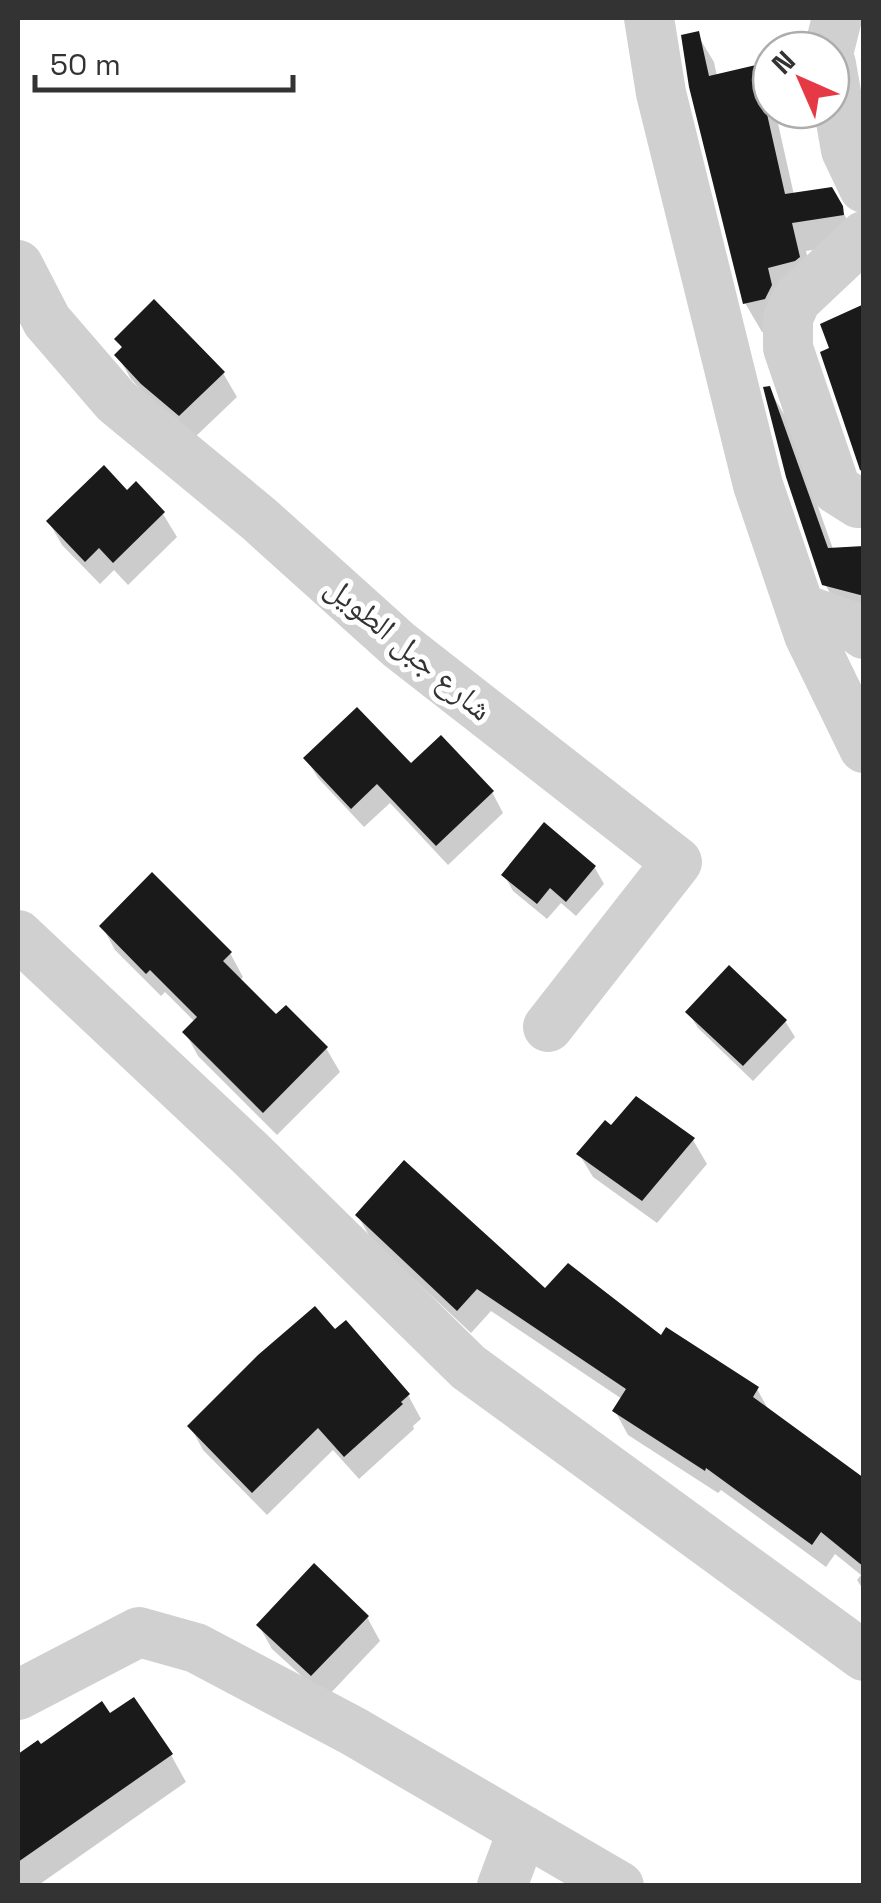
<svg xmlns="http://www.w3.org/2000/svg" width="881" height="1903" viewBox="0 0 881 1903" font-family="'Space Grotesk','Noto Naskh Arabic',sans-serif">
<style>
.shadow{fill:#0003}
.building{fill:#1a1a1a}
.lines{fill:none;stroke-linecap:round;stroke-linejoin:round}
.minor{stroke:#d0d0d0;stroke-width:50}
.labels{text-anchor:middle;stroke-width:10;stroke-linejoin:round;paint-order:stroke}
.street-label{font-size:32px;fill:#333;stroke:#fff}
</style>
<rect width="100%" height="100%" fill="#fff"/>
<path class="shadow" d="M697,34L714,62L717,76L755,68L771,95V110H775L794,195L830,190L858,238L859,243L806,251L815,287L781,328L762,332L745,303Z
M117,339L223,373L237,397L194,438L157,408L131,379L117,355L123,350Z
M769,389L787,419L838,563L864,552V620L842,615L825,584Z
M136,485L163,514L177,537L128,585L114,570L100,584L62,545L49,522L127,493Z
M306,758L411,767L492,792L503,813L448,865L390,803L364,827L318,778Z
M595,868L604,884L576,916L561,903L547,919L513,891L504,875Z
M102,926L230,953L243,977L239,981L276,1018L326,1048L340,1072L277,1135L198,1056L185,1032L195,1022L165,992L161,996L115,950Z
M688,1012L785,1021L795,1037L753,1081L698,1028Z
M636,1099L693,1140L707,1164L657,1223L593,1177L579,1154L611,1128Z
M358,1216L662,1338L757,1389L771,1414L864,1481V1591L857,1580L861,1575L835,1554L826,1567L721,1490L718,1493L628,1435L615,1411L622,1399L491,1311L471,1333L371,1239Z
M335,1332L408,1395L421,1419L413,1426L414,1429L359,1479L333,1450L267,1515L203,1450L190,1426Z
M367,1617L380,1641L326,1698L272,1649L259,1626Z
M37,1743L40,1747L171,1755L186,1782L37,1886H18V1756Z"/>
<path class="building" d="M699,31L709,76L756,65L785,194L832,187L843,206L844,215L792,223L800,257L795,261L768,268L772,285L765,299L743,304L689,87L681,35Z
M154,299L225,372L179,416L141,384L114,355L122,347L114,339Z
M864,304V472L860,470L820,352L829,348L820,324Z
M770,386L828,548L864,546V596L822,585L786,477L763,387Z
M104,465L127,490L136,481L165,512L113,563L99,548L85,562L46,521Z
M357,707L411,763L441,735L494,791L436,846L377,784L351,809L303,758Z
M544,822L596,866L566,902L550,888L537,904L501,875Z
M152,872L232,952L223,961L276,1014L286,1005L328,1047L263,1113L182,1032L197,1017L150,970L146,974L99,926Z
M729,965L787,1020L743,1066L685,1012Z
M636,1096L695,1138L642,1201L576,1154L605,1120L611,1125Z
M404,1160L545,1288L568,1263L661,1335L666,1327L759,1387L753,1397L864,1478V1567L821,1532L812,1545L706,1468L705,1471L612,1411L626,1389L477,1289L457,1311L355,1215Z
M315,1306L335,1329L346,1320L410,1394L401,1402L403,1404L344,1457L318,1428L252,1493L187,1426L258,1355Z
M314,1563L369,1616L311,1676L256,1625Z
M134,1697L173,1754L18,1862V1754L38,1740L41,1744L102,1701L110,1713Z"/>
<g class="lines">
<path class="minor" d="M649,18L661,93L758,485L809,635L864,748
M829,50L837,18
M831,64L846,150L864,188
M864,236L796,300L788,318V348L836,489L858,503H864
M18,265L47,321L116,401L259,519L399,645L677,862L548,1027
M800,608L856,628L864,634
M18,935L250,1153L468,1367L864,1656
M18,1695L139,1632L196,1648L353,1731L619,1886
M502,1886L523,1830"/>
</g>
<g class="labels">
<g class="street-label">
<text transform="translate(409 648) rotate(40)" y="11">شارع جبل الطويل</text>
</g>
</g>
<rect width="881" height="1903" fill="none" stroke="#333333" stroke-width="40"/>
<g transform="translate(801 80) rotate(315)"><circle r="48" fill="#ffffff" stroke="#adadad" stroke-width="2.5"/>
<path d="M0-8L18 38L0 25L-18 38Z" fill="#e63946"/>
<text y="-15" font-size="28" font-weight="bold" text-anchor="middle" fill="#333333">N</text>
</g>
<path d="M35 75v15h258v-15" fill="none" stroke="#333333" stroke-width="5"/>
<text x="50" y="75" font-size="30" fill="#333333" stroke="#ffffff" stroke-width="8" paint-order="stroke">50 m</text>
</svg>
